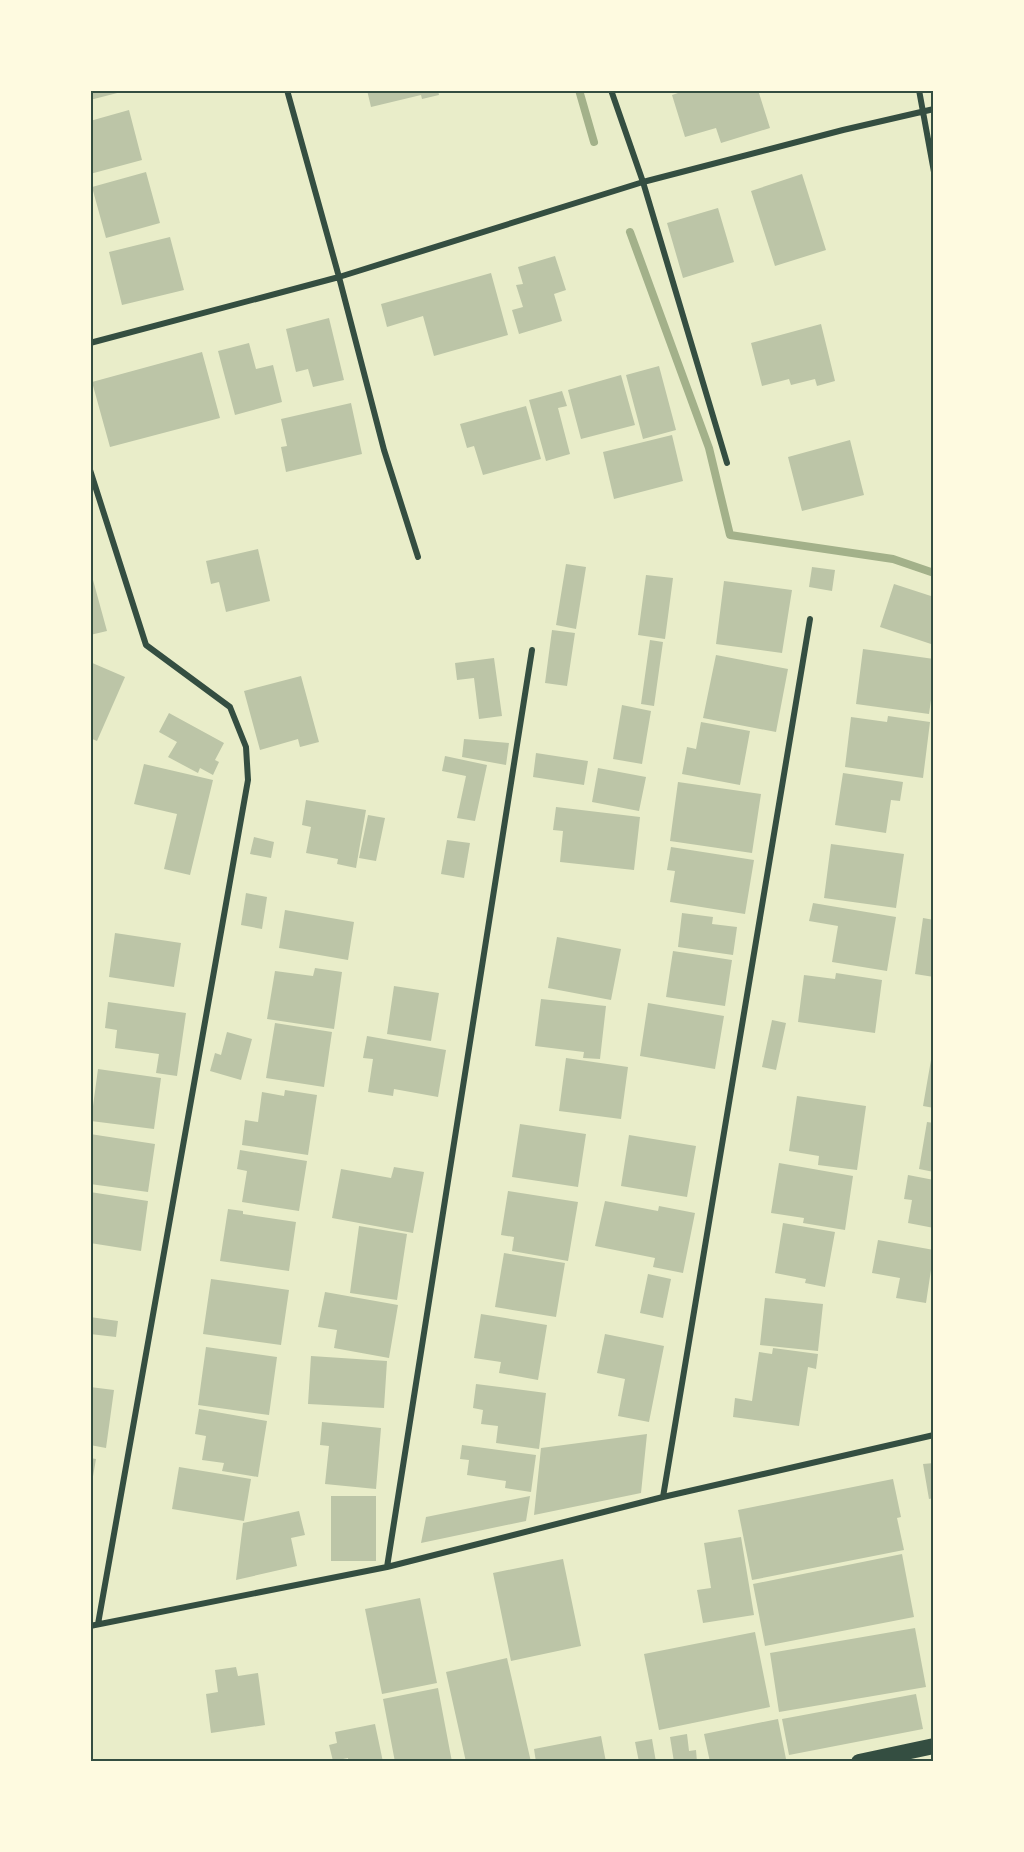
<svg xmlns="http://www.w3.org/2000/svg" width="1024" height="1852" viewBox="0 0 1024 1852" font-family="'Archivo Narrow',sans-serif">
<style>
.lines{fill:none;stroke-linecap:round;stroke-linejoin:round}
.stream{stroke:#a3b18a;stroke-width:8}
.building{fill:#bcc5a7}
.minor{stroke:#344e41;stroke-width:6}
.trunk{stroke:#344e41;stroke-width:16}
.neatline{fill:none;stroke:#344e41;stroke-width:2}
</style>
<rect width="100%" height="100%" fill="#e9edc9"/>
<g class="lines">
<path class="stream" d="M579,90L594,142
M630,232L709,448L730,535L893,559L934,573"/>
</g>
<path class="building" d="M90,90H125V91L90,100Z
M367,90H438L439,95L422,99L421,95L371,107Z
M687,90H758L770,128L721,143L716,128L685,137L672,95Z
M129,110L142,160L90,174V121Z
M146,172L160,223L106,238L92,187Z
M802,174L826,250L775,266L751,191Z
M718,208L734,262L683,278L667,223Z
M170,237L184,290L122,305L109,252Z
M555,256L566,290L554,294L562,321L519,334L512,310L523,307L516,285L523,284L518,267Z
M491,273L508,335L434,356L423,316L387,327L381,304Z
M329,318L344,380L313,387L308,369L296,372L286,329Z
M821,324L835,381L817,386L815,379L791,385L789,379L762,386L751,343Z
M249,343L256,369L273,365L282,402L235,415L218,351Z
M202,352L220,418L110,447L92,382Z
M659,366L676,430L643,439L626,375Z
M621,375L635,425L581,439L568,390Z
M562,391L567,406L558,408L570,454L546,461L529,400Z
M351,403L362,454L286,472L281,447L287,446L281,419Z
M526,406L541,459L483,475L474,446L467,448L460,424Z
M672,435L683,481L614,499L603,452Z
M850,440L864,495L802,511L788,457Z
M258,549L270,601L226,612L219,582L211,584L206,561Z
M566,564L586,567L576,629L556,625Z
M812,567L835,570L832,591L809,587Z
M90,569L107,631L90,635Z
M646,575L673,578L665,639L638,635Z
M724,581L792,590L782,653L716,644Z
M894,584L934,597V645L880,627Z
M552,630L575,633L567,686L545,683Z
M650,640L663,642L654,706L641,704Z
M863,649L934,659V679L929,714L856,704Z
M716,655L788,669L776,732L703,718Z
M494,658L502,716L479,719L474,678L457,680L455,663Z
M90,662L125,677L97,741L90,738Z
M301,676L319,742L300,747L298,739L260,750L244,691Z
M622,705L651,711L642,764L613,759Z
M169,713L224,743L215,760L219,762L213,775L200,768L198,773L168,757L177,742L159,732Z
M888,716L930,722L923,778L845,767L851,717L887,722Z
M701,722L750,731L740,785L682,774L687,747L696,749Z
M464,739L509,743L506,765L462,757Z
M536,753L588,761L584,785L533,777Z
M445,756L487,765L475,821L457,818L466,776L442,771Z
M144,764L213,780L190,875L164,869L177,814L134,804Z
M598,768L646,777L639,811L592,802Z
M843,773L903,782L900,801L891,800L886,833L835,825Z
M678,782L761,794L752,853L670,841Z
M306,800L366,810L356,868L337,864L338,859L306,853L311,827L302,825Z
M556,807L640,817L634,870L560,862L563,831L553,830Z
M368,815L385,818L376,861L359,858Z
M254,837L274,842L271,858L250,854Z
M447,840L470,843L464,878L441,874Z
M831,844L904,854L896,908L824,898Z
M671,847L754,860L745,914L670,902L675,871L667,870Z
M246,893L267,897L262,929L241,925Z
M813,903L896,917L887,971L832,962L838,926L809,921Z
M285,910L354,922L348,960L279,948Z
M682,913L713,917L712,924L737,927L733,955L678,947Z
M923,918L934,920V977L915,974Z
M115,933L181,943L174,987L109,977Z
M557,937L621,949L611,1000L548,988Z
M673,951L732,960L725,1006L666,997Z
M315,968L342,972L334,1029L267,1019L275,971L313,976Z
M836,973L882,980L875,1033L798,1022L804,975L835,979Z
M394,986L439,993L431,1041L387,1034Z
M541,999L606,1006L600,1059L583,1058L584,1052L535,1046Z
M108,1002L186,1013L177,1076L156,1073L159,1054L115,1048L117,1030L105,1028Z
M648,1003L724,1016L715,1069L640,1056Z
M772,1020L786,1023L776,1070L762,1067Z
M275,1023L332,1032L324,1087L266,1078Z
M227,1032L252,1039L241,1080L210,1071L215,1053L221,1055Z
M367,1036L446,1050L438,1097L394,1089L393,1096L368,1092L373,1059L363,1058Z
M566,1058L628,1067L621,1119L559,1111Z
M931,1060H934V1108L923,1106Z
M98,1069L161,1078L154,1129L91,1121Z
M285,1090L317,1095L308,1155L242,1145L245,1120L258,1122L262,1092L284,1096Z
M797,1096L866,1106L857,1170L818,1165L819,1156L789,1151Z
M927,1122L934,1123V1172L919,1169Z
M520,1124L586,1134L578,1187L512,1177Z
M90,1134L155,1144L148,1192L90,1184Z
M629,1135L696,1146L687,1197L621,1186Z
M240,1150L307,1161L299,1211L242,1202L247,1171L237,1169Z
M779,1163L853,1176L845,1230L803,1223L804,1218L771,1213Z
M394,1167L424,1172L413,1233L332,1218L341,1169L391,1178Z
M908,1175L934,1180V1228L908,1223L912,1200L904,1199Z
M508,1191L578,1202L568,1261L512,1251L514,1237L501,1235Z
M90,1192L148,1201L141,1251L90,1243Z
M605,1201L658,1211L659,1206L695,1213L683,1273L653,1267L655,1258L595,1246Z
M228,1209L243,1211V1214L296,1222L289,1271L220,1261Z
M783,1223L835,1232L825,1287L805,1283L806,1279L775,1273Z
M359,1226L407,1234L397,1300L350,1293Z
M878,1240L934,1250L926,1303L896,1298L900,1278L872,1273Z
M504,1253L565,1263L556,1317L495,1307Z
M648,1274L671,1279L663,1318L640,1313Z
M211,1279L289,1290L281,1345L203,1334Z
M325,1292L398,1305L389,1358L334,1348L337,1330L318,1327Z
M765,1298L823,1304L818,1351L760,1345Z
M481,1314L547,1325L538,1380L499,1373L501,1362L474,1358Z
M90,1317L118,1321L116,1337L90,1334Z
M605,1334L664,1346L649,1422L618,1416L625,1379L597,1373Z
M206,1347L277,1357L269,1415L198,1405Z
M773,1348L818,1354L816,1369L808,1367L799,1426L733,1417L735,1398L752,1401L759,1352L772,1354Z
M311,1356L387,1361L384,1408L308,1404Z
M476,1384L546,1393L539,1449L496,1443L498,1426L481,1424L483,1410L473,1408Z
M90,1387L114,1390L106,1448L90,1445Z
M199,1409L267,1421L258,1477L222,1471L224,1463L202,1460L206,1436L195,1434Z
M322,1422L381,1428L376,1489L325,1484L329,1446L320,1445Z
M647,1434L641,1493L534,1515L541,1448Z
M462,1445L536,1455L531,1492L505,1488L506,1481L467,1475L469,1460L460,1459Z
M90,1458L96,1459L91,1488H90Z
M934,1463V1498L929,1499L923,1464Z
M179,1467L251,1479L244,1521L172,1509Z
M893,1479L901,1517L897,1518L904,1550L752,1580L738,1510Z
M331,1496H376V1561H331Z
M530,1496L526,1521L421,1543L426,1517Z
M299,1511L305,1535L291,1538L297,1566L236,1580L243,1523Z
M741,1537L754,1615L703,1623L697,1590L711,1588L704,1543Z
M902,1554L914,1617L765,1646L753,1584Z
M563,1559L581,1646L511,1661L493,1573Z
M420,1598L437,1683L382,1694L365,1609Z
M915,1628L926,1687L779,1712L770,1653Z
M755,1632L770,1707L659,1730L644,1654Z
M507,1658L531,1762H466L446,1672Z
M236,1667L238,1676L258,1673L265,1725L211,1733L206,1694L218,1692L215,1670Z
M438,1688L452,1762H395L383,1699Z
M916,1694L923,1729L789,1755L782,1719Z
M778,1719L786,1759L770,1762H710L704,1734Z
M375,1724L383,1762H348V1758L333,1761L329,1745L337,1743L335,1732Z
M687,1734L689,1751L696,1750L697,1762H674L670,1737Z
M601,1736L606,1762H536L534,1749Z
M652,1739L656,1762H639L635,1742Z"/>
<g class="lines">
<path class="minor" d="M287,90L339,277L384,450L418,557
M611,90L643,182L727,463
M919,90L934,172
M90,343L339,277L643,182L843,130L934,109
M90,470L146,645L230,707L246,747L248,780L98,1624
M663,1497L810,619
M387,1567L532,650
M90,1626L387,1567L663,1497L934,1435"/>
<path class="trunk" d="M859,1762L934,1746"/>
</g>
<rect width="1024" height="1852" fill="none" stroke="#fefae0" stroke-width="183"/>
<rect x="92" y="92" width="840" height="1668" class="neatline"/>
</svg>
